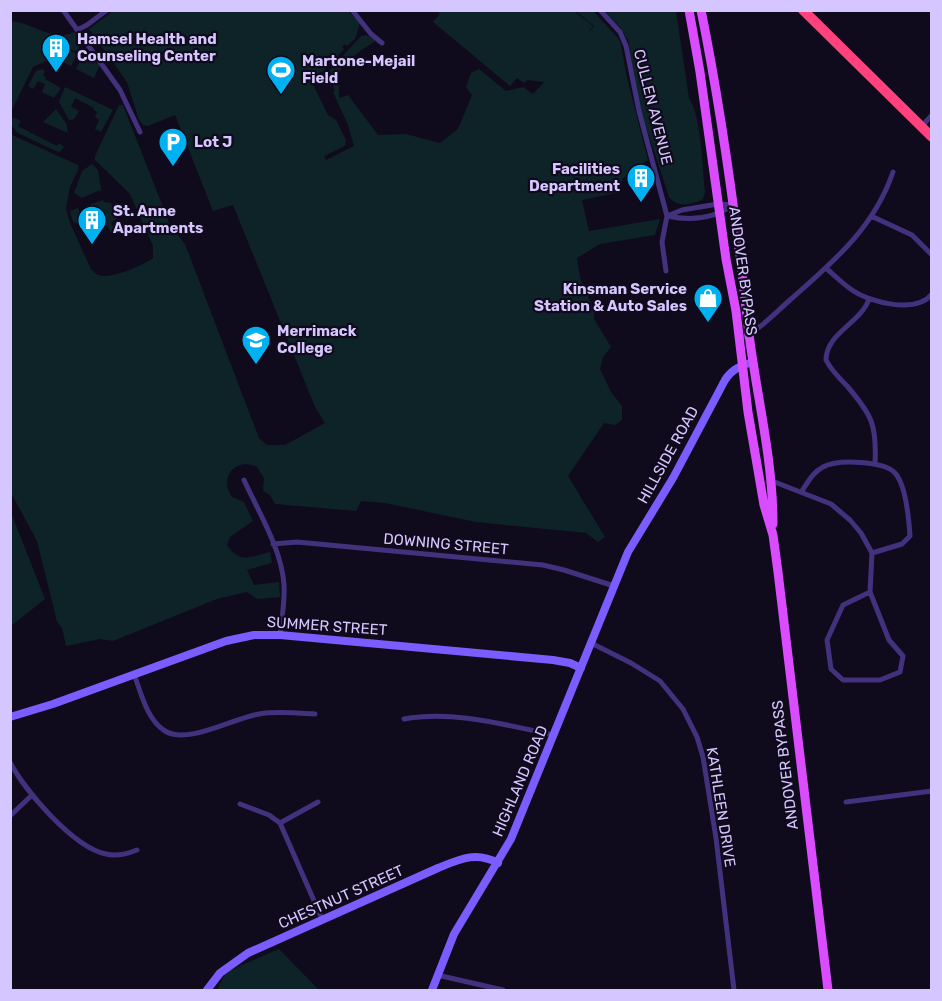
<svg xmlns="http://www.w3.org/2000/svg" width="942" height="1001" viewBox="0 0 942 1001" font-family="Rubik,sans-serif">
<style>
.green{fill:#0d2327}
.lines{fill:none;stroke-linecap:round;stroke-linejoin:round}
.street{stroke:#42327e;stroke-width:5}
.secondary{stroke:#7b5dff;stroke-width:8}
.primary{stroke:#d94dff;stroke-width:9}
.highway{stroke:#ff417d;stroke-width:10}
.labels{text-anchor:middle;stroke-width:4.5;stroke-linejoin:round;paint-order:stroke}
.poi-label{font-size:15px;font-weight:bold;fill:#d6c6ff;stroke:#100a1d;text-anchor:start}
.street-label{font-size:15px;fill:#d6c6ff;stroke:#100a1d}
</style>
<rect width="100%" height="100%" fill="#100a1d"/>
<path class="green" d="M113,11H348L360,23L355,39L347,46L345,44L342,47L344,49L325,70L310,78L328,115L336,120L346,140L345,146L324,156L326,160L354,146L348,125L333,92L335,91L333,85L330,86L327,79L319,83L320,88L317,79L330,70L361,36L366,35L376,41C365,47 338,65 338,78C338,85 340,91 339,98L348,95L378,135L406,134L440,143L458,129L472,95L466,87L471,73L479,69L506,91L523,87L533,94L544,82L527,80L524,83L517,78L510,86L433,22L440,14L436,11H574L593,26L588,33L594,26L576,11H593L618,38L621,44L627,78L648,160L622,179L621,190L616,193L582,200L589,231L660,219L655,235L600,244L577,258L580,278L594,310V319L611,347L603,357L600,369L611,392L622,406V420L615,425L604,423L568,476L605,537L598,542L586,533L476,522L385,503L361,501L356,511L275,504L270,495L263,491L264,478L257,467C236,457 218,477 232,497L244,502L253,521L230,537L227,545C240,564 250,557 270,552L272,563L247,570L254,585L279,582L280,597L257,599L247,592L217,599L113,641L100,639L66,646L62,628L57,622L37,541L11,493L10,134L78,165V170L70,187L66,208L70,223L91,269C92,270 97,275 99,275C109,280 144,265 153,258V246L130,194L95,160V156L119,105H123L170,225L185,244L259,438L267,445H285L325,423L315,407L233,205L213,211L175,115L148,126L143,125L139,120L127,82L89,29Z
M605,11H676L689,98C702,118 702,168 705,192L703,199C692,205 678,208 669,197L642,115L633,72L628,40L620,27Z
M11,21C32,23 53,42 75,32L81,42L77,52L61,45L77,54L71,66L53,58L57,48L53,50L48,60L33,67L11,112Z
M82,56L100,65L94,78L76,69Z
M42,69L45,71L43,76L46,77L45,79L61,88L54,98L42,92L45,84L38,81L33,89L28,86L36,71Z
M65,87L113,110L101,132L95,129L99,120L95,117L97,112L94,110V108L75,98L71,107L79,111L74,119L69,120L59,102Z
M56,109L66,123L68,133L43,122Z
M13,117L21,121L18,126L57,146L59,143L64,147L60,152L56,151L18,133L11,125Z
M92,164L98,170L102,195L100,190L82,198L74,193L82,171Z
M103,200L104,202L111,203L117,219L111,222L114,229L124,226L126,231L116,235L111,233C101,211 97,217 78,224L73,222L70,211L78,208L81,216L89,213L86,206Z
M10,510L45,599L11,626H10Z
M279,949L319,990H217L226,972Z"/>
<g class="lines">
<path class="street" d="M63,10L120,90L140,132
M352,10L371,34L382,43
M600,10L620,32L626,46L639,111L667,216L662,242L666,271
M77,30L87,25L107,10
M921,127L932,115
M718,204L733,205C713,219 690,221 667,216L682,210Z
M871,216L912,235L932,255
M827,269C835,276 843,284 852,290C871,303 916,314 932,294
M869,299C861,323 826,333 826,360C831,370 839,378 847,386C872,415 877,425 875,464
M739,339C759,331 774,314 790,300C833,262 874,228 893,172
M244,480C259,513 281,548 284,584C285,601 282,618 280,635
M772,481L831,504L850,520L861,533L872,553L870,592
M802,491C808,482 813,472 823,467C838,459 884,461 895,473C906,485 909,521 910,536L902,544L872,553
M273,544L297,542L543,565L564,570L614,586
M870,592L889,640L903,656L900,672L880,680H843L831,669L827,640L843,605Z
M591,643L631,663L660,681L683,709L697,737L703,757L716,838L734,990
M134,674C141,693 147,720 165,731C188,745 233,718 259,714C277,711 296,713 315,714
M404,719C454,710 505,725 554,735
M10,762C24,790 74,848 106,854C117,857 127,854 137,850
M846,802L932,791
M240,804L269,815L280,823L322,919
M10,816L32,795
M280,823L318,802
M437,975L503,990"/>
<path class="secondary" d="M10,717L53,704L226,641L254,635H280L553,660L570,663L581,668
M207,990L220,973L248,953L438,868C460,859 476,851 498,863
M432,990L454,934L511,839L628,552L673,478L725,380C732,369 742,365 753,362"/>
<path class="primary" d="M689,10L700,72L726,259L736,311L748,412L764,505L773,535L778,572L828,990
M701,10C723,118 737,226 749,334C757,398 773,459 773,524"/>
<path class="highway" d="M803,10L932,137"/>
</g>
<defs>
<g id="building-pin" transform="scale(1.5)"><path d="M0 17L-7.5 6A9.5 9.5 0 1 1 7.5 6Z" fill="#00b1f1" stroke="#100a1d"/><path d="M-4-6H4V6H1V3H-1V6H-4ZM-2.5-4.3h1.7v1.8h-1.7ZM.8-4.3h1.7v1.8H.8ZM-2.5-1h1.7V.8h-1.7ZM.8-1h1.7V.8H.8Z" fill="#fff"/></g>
<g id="stadium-pin" transform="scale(1.5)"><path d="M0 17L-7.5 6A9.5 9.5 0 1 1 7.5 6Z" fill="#00b1f1" stroke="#100a1d"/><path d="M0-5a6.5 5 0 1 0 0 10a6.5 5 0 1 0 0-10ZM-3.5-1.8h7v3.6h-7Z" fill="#fff"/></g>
<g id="parking-pin" transform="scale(1.5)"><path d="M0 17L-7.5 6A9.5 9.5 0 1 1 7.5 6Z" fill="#00b1f1" stroke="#100a1d"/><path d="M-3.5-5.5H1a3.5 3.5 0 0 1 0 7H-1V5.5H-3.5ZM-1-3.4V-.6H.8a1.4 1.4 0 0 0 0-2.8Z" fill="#fff"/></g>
<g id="shop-pin" transform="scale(1.5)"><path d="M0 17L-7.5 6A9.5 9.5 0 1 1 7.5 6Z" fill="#00b1f1" stroke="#100a1d"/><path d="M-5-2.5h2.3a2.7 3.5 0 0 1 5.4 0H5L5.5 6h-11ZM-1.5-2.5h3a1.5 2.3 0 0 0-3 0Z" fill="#fff"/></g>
<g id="university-pin" transform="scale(1.5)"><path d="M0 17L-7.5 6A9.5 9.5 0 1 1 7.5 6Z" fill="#00b1f1" stroke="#100a1d"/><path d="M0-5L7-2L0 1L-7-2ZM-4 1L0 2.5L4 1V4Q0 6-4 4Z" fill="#fff"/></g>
</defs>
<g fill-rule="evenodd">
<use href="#building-pin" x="56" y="48"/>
<use href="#stadium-pin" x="281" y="70"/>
<use href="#parking-pin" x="173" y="142"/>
<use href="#building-pin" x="641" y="178"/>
<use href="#building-pin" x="92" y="220"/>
<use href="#shop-pin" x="708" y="298"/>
<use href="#university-pin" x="256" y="340"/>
</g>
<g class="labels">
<g class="poi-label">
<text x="77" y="44">Hamsel Health and<tspan x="77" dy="17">Counseling Center</tspan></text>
<text x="302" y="66">Martone-Mejail<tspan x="302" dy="17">Field</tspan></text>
<text x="194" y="147">Lot J</text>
<text x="620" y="174" text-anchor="end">Facilities<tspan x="620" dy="17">Department</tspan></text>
<text x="113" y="216">St. Anne<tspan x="113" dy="17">Apartments</tspan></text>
<text x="687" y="294" text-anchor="end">Kinsman Service<tspan x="687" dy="17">Station &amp; Auto Sales</tspan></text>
<text x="277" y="336">Merrimack<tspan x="277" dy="17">College</tspan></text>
</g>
<g class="street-label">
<text transform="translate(653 107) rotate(76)" y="5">CULLEN AVENUE</text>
<text transform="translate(743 271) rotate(82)" y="5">ANDOVER BYPASS</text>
<text transform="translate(668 455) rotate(-61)" y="5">HILLSIDE ROAD</text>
<text transform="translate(446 544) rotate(5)" y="5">DOWNING STREET</text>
<text transform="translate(327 626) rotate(4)" y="5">SUMMER STREET</text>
<text transform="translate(785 765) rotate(-97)" y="5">ANDOVER BYPASS</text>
<text transform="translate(520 781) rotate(-67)" y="5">HIGHLAND ROAD</text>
<text transform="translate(721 807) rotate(81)" y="5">KATHLEEN DRIVE</text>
<text transform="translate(341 897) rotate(-24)" y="5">CHESTNUT STREET</text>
</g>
</g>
<rect width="942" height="1001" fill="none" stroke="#d6c6ff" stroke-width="24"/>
</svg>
